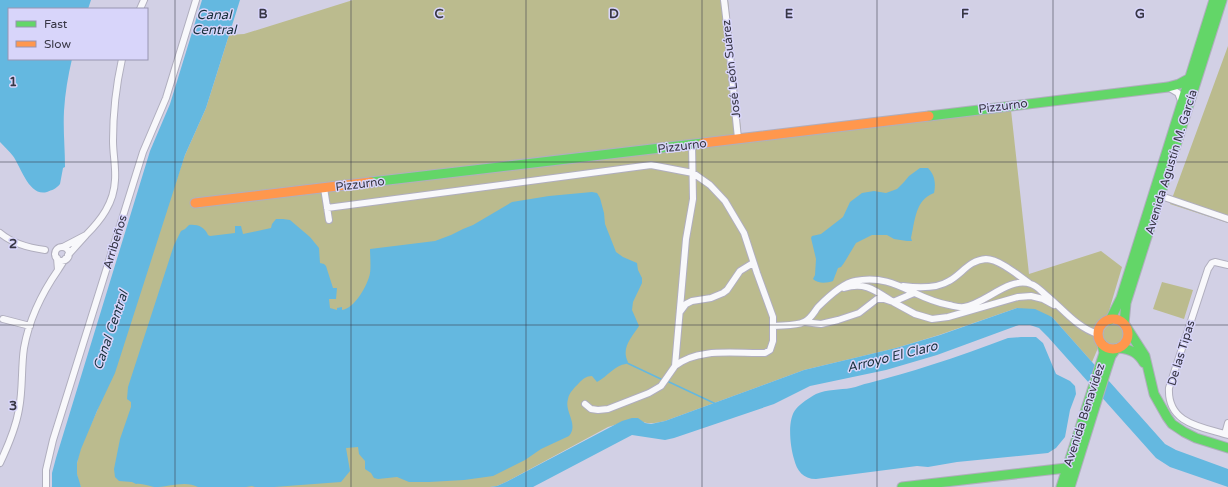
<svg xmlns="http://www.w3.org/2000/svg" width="1228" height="487" viewBox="0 0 1228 487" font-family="'Varela Round',sans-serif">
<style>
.green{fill:#bbbb8e}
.water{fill:#64b8e0}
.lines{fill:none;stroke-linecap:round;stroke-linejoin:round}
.stream{stroke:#64b8e0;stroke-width:1.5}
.street-casing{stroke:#b0aebe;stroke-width:8}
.fast-casing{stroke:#b0aebe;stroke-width:11}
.slow-casing{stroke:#b0aebe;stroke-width:11}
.street{stroke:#f8f8fb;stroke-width:6}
.fast{stroke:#63d668;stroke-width:9}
.slow{stroke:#ff974d;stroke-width:9}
.grid{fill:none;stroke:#373645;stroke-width:1;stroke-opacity:0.55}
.labels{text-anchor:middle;stroke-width:3;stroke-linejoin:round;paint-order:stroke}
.street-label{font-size:12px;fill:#373645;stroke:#d8d5fa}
.water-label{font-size:13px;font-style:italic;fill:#18303c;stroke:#d8d5fa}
.grid-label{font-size:13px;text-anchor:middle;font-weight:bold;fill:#373645;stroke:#d8d5fa;stroke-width:3;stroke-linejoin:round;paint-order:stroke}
</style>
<rect width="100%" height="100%" fill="#d2d0e5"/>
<path class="green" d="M353,0H728L742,142L1011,110L1029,274L1101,251L1122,267L1108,314L1099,322L1096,326L1094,335L1098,348L1092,362L1052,317L1017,308L939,335L896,348L804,370L665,421C655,423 646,426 637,418L608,427L506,482L497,486L490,487H81C68,464 88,432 97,411L185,155L206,108L229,35L244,34Z
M1228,46V223L1170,204Z
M1162,282L1193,290L1184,319L1153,309Z
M1103 335a11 11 0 1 1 22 0a11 11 0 1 1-22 0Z"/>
<path class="water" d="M0,0H91L88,9H9V59H72C68,76 65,93 64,111C63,130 65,148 65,167L63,168L60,184C56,189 52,190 47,192C29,197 21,167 13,156C9,151 4,146 0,142Z
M202,0H240L206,108L185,155L115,373L97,411L81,449L77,463V474L81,487H52V473L56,458L150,151L170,104Z
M920,168H928C935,175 936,184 934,193C915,200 915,221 911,238L912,241H907L894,239L887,235H872L856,243L844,263L841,267L838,268L833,281C827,283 818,284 813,279L815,275L816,259L811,238L812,236L821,234L843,217L850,202L862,193L874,191L886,193L897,189L904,182L909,176Z
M592,192L597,193L600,198L604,213L605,224L616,252L623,257L637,263L638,270L642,278V283L633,302L632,310L639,326C631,338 621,348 628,362L626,364C615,365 607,377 597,382L592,376C586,376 583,379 579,383C574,388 569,393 568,399C564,412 579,424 569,436L541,449L525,460L493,476L464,480L429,482H409L397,477L378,479L374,478L371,473L365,469V461L359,454L358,447L346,448L350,471L341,482L274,487H255L252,486L246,487H198C186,480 168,487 154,487C148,486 142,483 136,484L132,482L119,481L115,477L114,469L120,439L131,407V402L127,399L128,387L174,245L181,231L185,229L189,225C197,224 205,227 208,235L210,236L235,233V226H241L243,234L271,228L272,224L276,219H283L290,220L310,237L319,248L320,263L324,264L326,266L333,288H337L336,299H329L330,308L337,310V308L342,307V310C354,309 368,285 370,273C371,267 370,254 370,249L435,241L451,235L463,229L473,225L512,202L549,196Z
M1017,308L1035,309L1052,317L1165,444L1176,450L1228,469V487L1170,467L1156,458L1048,337L1039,328L1030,325H1019L937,355L886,370L810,386L774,404L674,438L665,440L632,435L533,487H490L497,486L506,482L622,421L632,418H638L645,423L651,424L665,421L804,370L896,348L940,335Z
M1021,337H1036L1043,343L1056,374L1070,381L1075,386L1076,394L1070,410L1065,437L1056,448L1048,453L957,462L928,467L917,466L816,479C803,479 797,471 794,459C790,446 787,419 796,409C801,403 809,398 816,394C827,389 840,390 851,388C857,387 863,384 869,383C890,377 910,372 931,365C957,357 983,347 1008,338Z"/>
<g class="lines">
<path class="stream" d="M627,363L663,380
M667,381L716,404"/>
<g class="street-casing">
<path id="street" d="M724,0C730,46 733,92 738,138
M140,9L144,0
M1168,87L1178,93L1182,103
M324,188L329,220
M1161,196L1228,219
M327,208L651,165L693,173L710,185L725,201L744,233L757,273L773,317V341L770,350L765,353C737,354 698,347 675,366
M0,233C13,244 29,248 45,250
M86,235C101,220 114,203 115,180C116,167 113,154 113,141C113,113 116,86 122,59
M63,247L86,235L68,255
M55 254a7 7 0 1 1 14 0a7 7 0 1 1-14 0Z
M57,258L58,270L65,259
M1228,265L1215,262L1212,263L1208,269L1169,388C1167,424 1202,427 1228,435
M903,286C918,288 936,289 949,281C962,274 969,260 986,259C999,259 1019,276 1029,283
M844,288C865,281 876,291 893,302L914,293
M680,312L686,304L692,301L711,298L723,293L727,290L740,271L753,263
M3,319L30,326
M804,322L821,324L838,320L859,313L877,299H884L893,302L915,314L932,319L948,317L1018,297L1031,296L1043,299L1054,305
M774,326C783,325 796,326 804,322C811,319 814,312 818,307C827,298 843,283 855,281C895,273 913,299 949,305C954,306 960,308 964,307C985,304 1009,276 1031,284C1037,286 1041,291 1046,295C1062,308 1077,328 1098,334
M585,404L591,409L598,410L608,409L649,393L661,386L675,366L686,239L693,199L692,144
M1225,434L1228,423
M0,463C8,446 16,427 19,409C23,389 21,368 24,348C29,320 42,293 58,270
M46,487V470L53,440L143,152L166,98L196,0"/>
</g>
<g class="fast-casing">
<path id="fast" d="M929,116L1168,87L1179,84L1190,78
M371,182L703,143
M1110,320L1121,298L1214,0
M1124,324L1126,303L1222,0
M1127,328L1145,356L1154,394L1167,417L1172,424L1184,432L1196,438L1228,448
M1119,348C1131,349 1138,353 1144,363
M902,487L1075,467
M1061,487L1104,353L1102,344
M1070,487L1107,368L1111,356L1116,349"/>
</g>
<g class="slow-casing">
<path id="slow" d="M703,143L929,116
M195,203L371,182
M1098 334a15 15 0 1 1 30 0a15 15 0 1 1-30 0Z"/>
</g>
<use href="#street" class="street"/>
<use href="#fast" class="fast"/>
<use href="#slow" class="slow"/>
</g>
<path class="grid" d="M175,0V487M351,0V487M526,0V487M702,0V487M877,0V487M1053,0V487M0,162H1228M0,325H1228"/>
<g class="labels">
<g class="street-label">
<text transform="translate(731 69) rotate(-96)" y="4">José León Suárez</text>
<text transform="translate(1003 106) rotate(-7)" y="4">Pizzurno</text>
<text transform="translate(682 146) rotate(-7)" y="4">Pizzurno</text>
<text transform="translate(1171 162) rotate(-73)" y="4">Avenida Agustín M. García</text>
<text transform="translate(360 184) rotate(-7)" y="4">Pizzurno</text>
<text transform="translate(115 242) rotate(-73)" y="4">Arribeños</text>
<text transform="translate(1181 353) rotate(-73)" y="4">De las Tipas</text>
<text transform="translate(1084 415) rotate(-72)" y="4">Avenida Benavídez</text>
</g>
<g class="water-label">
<text x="214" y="19">Canal<tspan x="214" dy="15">Central</tspan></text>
<text transform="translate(110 330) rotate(-71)" y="5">Canal Central</text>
<text transform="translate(892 356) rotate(-14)" y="5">Arroyo El Claro</text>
</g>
</g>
<g class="grid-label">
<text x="263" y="18">B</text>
<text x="439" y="18">C</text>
<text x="614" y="18">D</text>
<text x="789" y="18">E</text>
<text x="965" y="18">F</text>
<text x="1140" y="18">G</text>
<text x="13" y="86">1</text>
<text x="13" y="248">2</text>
<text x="13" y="410">3</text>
</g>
<rect x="8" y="8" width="140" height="52" fill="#d8d5fa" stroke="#9895b2"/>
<rect x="16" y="21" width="20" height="6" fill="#63d668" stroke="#9895b2"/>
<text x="44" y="28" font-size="12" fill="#373645">Fast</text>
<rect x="16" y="41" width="20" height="6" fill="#ff974d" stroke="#9895b2"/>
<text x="44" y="48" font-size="12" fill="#373645">Slow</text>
</svg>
